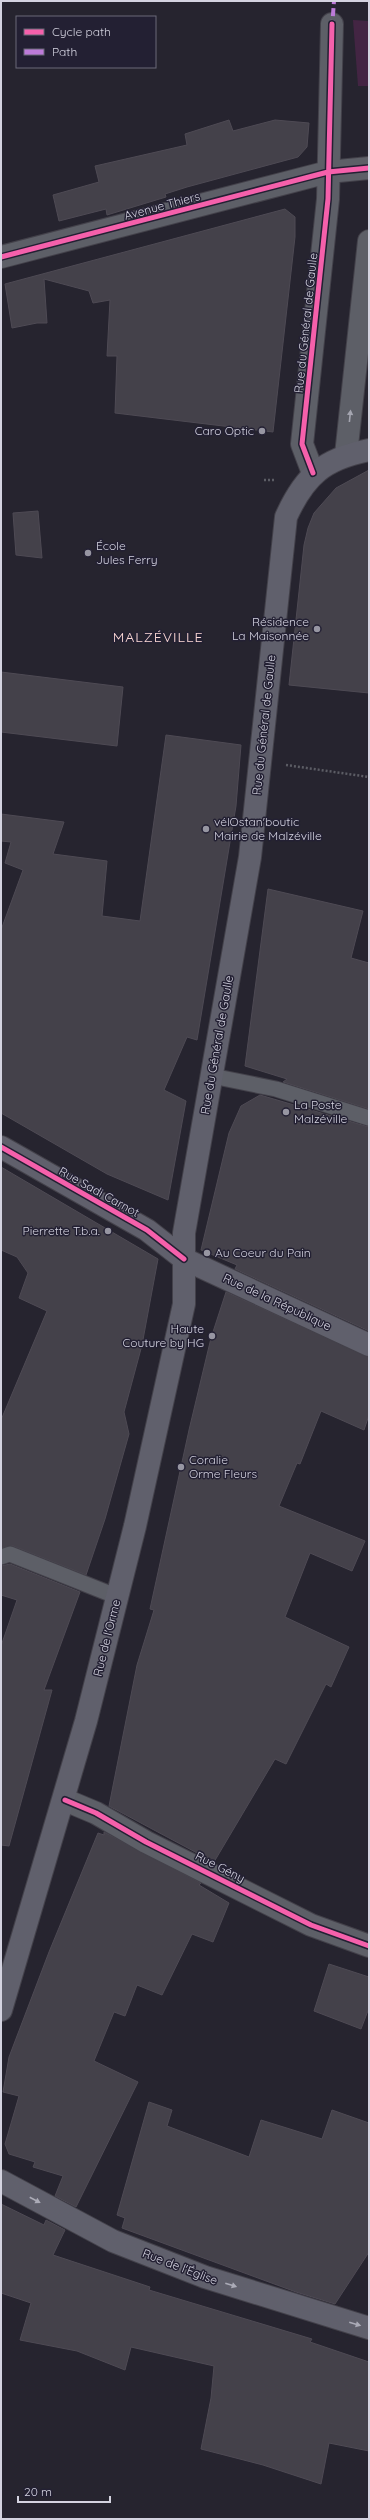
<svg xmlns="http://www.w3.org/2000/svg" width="370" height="2520" viewBox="0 0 370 2520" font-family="Quicksand,sans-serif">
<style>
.green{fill:#432543}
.building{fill:#44414a;stroke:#4e4a54}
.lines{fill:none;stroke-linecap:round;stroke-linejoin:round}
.service-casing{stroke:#43414a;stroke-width:17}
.minor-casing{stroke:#43414a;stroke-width:24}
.secondary-casing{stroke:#43414a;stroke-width:24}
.path{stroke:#5c5d65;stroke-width:2.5;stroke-dasharray:2 2;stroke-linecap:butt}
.service{stroke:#5d5f67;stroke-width:15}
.minor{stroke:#5d5f67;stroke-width:22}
.secondary{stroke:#60606c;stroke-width:22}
.quiet{stroke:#bd7bd9;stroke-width:4;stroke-dasharray:8 4;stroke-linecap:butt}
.cycleway-casing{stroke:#232033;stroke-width:8}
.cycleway{stroke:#f560ab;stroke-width:5}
.oneway{fill:#a4a5b0}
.oneway2{fill:#ababb7}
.poi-dot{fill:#9796a2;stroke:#232033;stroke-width:1.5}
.labels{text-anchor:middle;stroke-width:3;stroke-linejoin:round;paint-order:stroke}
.street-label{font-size:12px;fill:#d4d3e0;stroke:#232033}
.poi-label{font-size:12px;fill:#d4d3e0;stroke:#232033;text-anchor:start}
.quarter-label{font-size:14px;letter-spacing:1px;fill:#fedbd6;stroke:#232033}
</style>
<rect width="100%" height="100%" fill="#26242f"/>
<path class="green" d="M353,20L369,21V86H358Z"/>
<path class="building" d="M229,120L233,131L275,120L309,123L307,147L298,157L187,187L165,194L166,197L107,215L106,209L59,221L53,195L99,182L95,166L187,145L185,134Z
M285,209L295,217V237L273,432L115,413L117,356H107L110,300L93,303L89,291L44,279L47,323H37L12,328L5,284Z
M369,470V693L289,685L304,545L308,528L314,513L336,488Z
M38,511L42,558L16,555L13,513Z
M1,672L123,687L117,746L1,732Z
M166,735L241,745L236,806L197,1040L187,1037L164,1090L186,1101L168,1200L107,1174L1,1113V930L23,870L5,863L11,842L1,841V814L64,822L53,854L107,861L102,916L140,921Z
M268,889L363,911L351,958L369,963V1109L283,1082L287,1079L245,1066Z
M260,1095L369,1127V1331L235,1269L237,1265L201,1250L229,1133L241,1106Z
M1,1167L158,1259L142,1345L124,1412L129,1434L105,1519L86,1575L13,1546L1,1548V1420L47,1311L19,1298L28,1273L17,1257L1,1250Z
M226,1292L369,1357V1415L364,1430L321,1411L300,1464L297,1463L279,1506L365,1541L352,1571L310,1553L285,1617L349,1647L331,1687L326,1684L286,1764L275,1759L214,1862L109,1806L137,1665L154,1610L150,1609L189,1430L211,1338Z
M10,1564L80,1592L44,1690H52L9,1846L1,1845V1646L17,1600L1,1595V1566Z
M104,1832L201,1883L199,1885L229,1903L213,1942L192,1934L162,1995L137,1985L125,2016L114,2012L94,2061L138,2082L76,2207L55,2196L63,2176L33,2167L35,2162L9,2154L5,2144L19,2096L3,2092L9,2057L49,1952L98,1833L104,1835Z
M329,1964L369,1977V2008L361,2029L314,2011Z
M149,2102L172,2110L167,2126L249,2157L261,2120L322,2139L332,2110L369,2123V2252L335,2304L296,2292L122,2228L125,2218L117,2215Z
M1,2204L44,2225L46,2220L65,2230L53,2255L150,2287L149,2290L312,2339L310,2342L369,2362V2451L329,2443L321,2484L263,2465L201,2449L211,2398L214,2366L131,2347L125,2370L77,2351L20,2340L31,2303L1,2293Z"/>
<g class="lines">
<g class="service-casing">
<path id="service" d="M212,1076L276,1089L369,1118
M1,1557L10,1554L118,1597"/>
</g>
<g class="minor-casing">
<path id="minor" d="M1,257L328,172L369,168
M346,455L369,241
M313,473L302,444L328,199L332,24
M65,1800L96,1813L146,1842L311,1925L369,1946"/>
</g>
<g class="secondary-casing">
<path id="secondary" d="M1,1147L147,1230L184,1259L369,1345
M1,2010L86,1721L135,1526L184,1304V1233L250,857L286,517C305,475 324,459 369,450
M1,2181L113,2241L205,2277L369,2328"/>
</g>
<path class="path" d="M264,480H276
M286,765L369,777"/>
<use href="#service" class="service"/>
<use href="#minor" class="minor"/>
<use href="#secondary" class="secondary"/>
<path class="quiet" d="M332,28L334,1"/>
<g class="cycleway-casing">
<path id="cycleway" d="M1,257L328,172L369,168
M313,473L302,444L328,199L332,24
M1,1147L147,1230L184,1259
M65,1800L96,1813L146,1842L311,1925L369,1946"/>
</g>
<use href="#cycleway" class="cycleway"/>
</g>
<defs><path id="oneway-solid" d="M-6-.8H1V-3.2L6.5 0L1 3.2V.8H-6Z"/></defs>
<use class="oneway" href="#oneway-solid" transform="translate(350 416) rotate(-84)"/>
<g class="oneway2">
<use href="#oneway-solid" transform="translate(35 2200) rotate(28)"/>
<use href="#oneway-solid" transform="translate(231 2285) rotate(18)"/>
<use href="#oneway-solid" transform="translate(355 2324) rotate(16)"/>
</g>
<g class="poi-dot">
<circle cx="262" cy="431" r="4"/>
<circle cx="88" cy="553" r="4"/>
<circle cx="317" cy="629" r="4"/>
<circle cx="206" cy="829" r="4"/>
<circle cx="286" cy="1112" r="4"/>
<circle cx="108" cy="1231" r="4"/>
<circle cx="207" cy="1253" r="4"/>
<circle cx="212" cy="1336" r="4"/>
<circle cx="181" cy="1467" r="4"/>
</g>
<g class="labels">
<g class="street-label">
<text transform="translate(162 206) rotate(-15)" y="4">Avenue Thiers</text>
<text transform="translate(306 323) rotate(-84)" y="4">Rue du Général de Gaulle</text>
<text transform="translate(264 725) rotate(-84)" y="4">Rue du Général de Gaulle</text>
<text transform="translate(217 1045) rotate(-80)" y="4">Rue du Général de Gaulle</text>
<text transform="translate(99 1192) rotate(29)" y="4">Rue Sadi Carnot</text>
<text transform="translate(277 1302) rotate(25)" y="4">Rue de la République</text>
<text transform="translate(107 1638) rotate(-76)" y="4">Rue de l'Orme</text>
<text transform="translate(220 1867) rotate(27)" y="4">Rue Gény</text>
<text transform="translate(180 2267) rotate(21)" y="4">Rue de l'Église</text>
</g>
<g class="poi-label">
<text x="254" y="435" text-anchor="end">Caro Optic</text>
<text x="96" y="550">École<tspan x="96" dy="14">Jules Ferry</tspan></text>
<text x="309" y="626" text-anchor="end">Résidence<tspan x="309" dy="14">La Maisonnée</tspan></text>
<text x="214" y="826">vélOstan'boutic<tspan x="214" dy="14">Mairie de Malzéville</tspan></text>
<text x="294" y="1109">La Poste<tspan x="294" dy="14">Malzéville</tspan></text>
<text x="100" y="1235" text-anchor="end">Pierrette T.b.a.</text>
<text x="215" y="1257">Au Coeur du Pain</text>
<text x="204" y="1333" text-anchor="end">Haute<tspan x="204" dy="14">Couture by HG</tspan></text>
<text x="189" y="1464">Coralie<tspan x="189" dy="14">Orme Fleurs</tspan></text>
</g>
<g class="quarter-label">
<text x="158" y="642">MALZÉVILLE</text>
</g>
</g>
<rect width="370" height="2520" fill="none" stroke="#d4d3e0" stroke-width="4"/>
<rect x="16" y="16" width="140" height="52" fill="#232033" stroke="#6a6878"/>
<rect x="24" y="29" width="20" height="6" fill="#f560ab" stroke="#6a6878"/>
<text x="52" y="36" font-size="12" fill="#d4d3e0">Cycle path</text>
<rect x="24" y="49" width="20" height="6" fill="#bd7bd9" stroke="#6a6878"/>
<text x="52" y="56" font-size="12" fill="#d4d3e0">Path</text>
<path d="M18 2496v6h92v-6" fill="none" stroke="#d4d3e0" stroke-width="2"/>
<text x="24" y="2496" font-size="12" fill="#d4d3e0" stroke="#232033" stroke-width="3" paint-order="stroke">20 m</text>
</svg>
